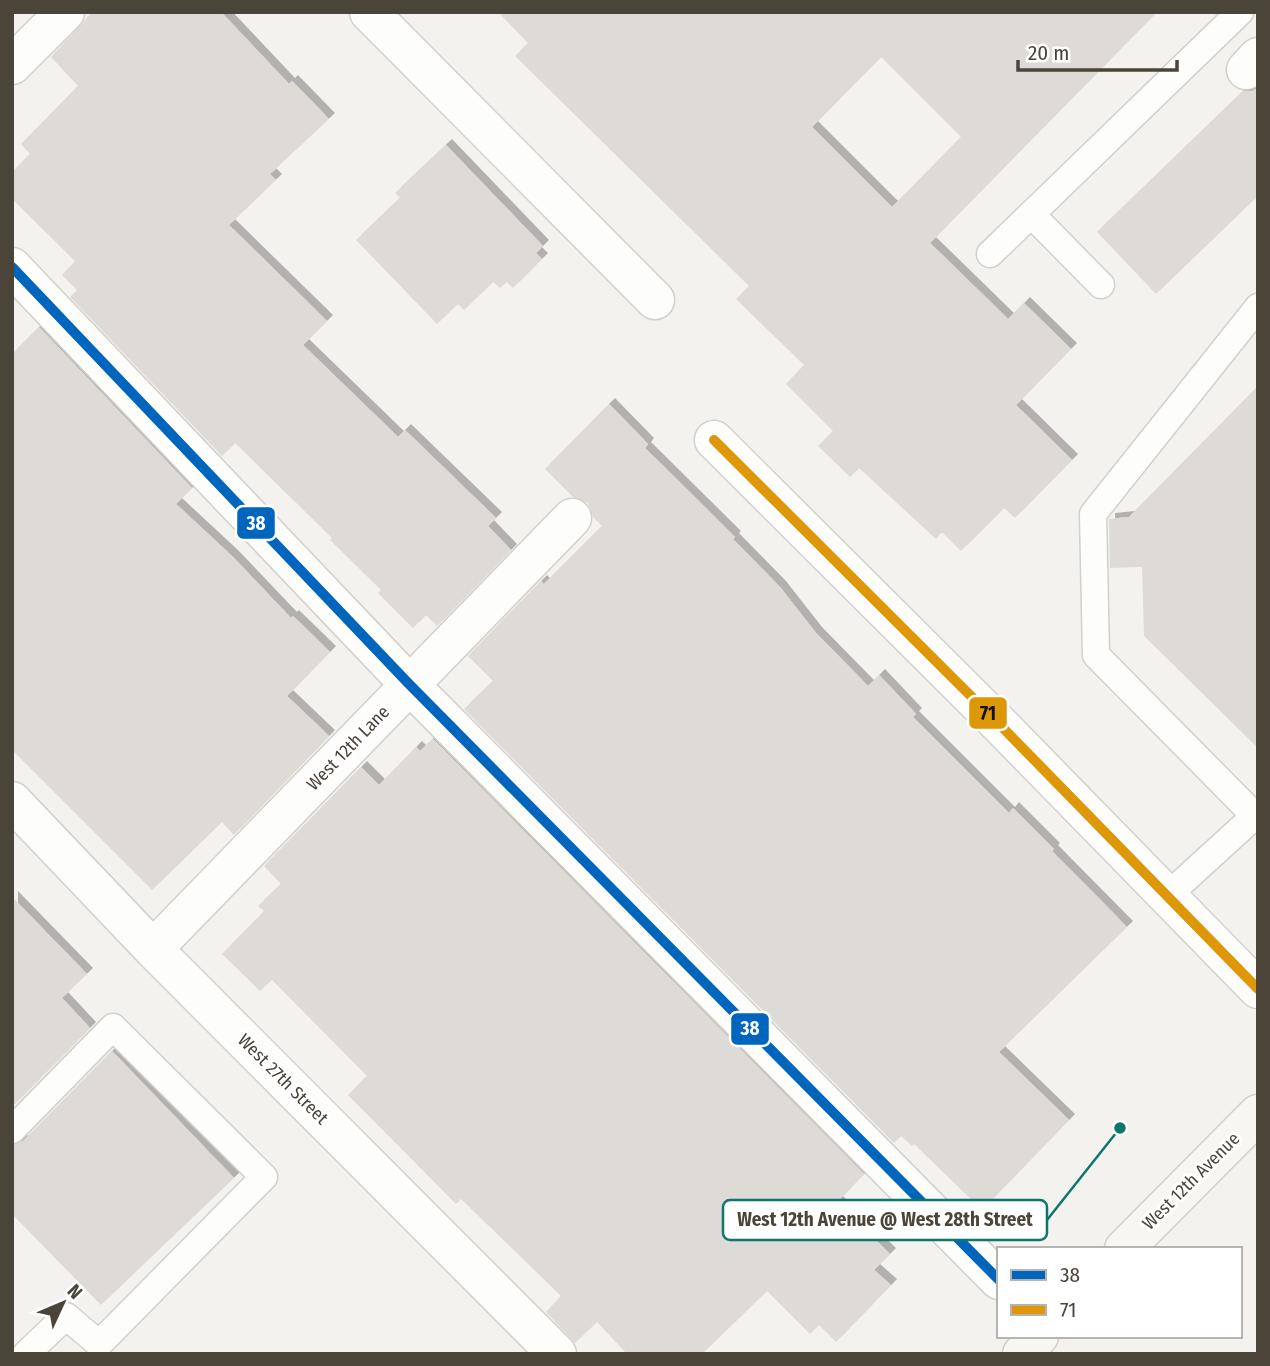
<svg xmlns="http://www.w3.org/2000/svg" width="1270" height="1366" viewBox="0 0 1270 1366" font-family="'Fira Sans Condensed',sans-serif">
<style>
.building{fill:#dedbd6;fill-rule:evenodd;filter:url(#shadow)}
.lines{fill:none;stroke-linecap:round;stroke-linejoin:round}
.service-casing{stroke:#d2d0cb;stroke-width:29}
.minor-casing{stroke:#d2d0cb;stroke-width:41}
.secondary-casing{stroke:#d3cfc5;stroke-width:41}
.service{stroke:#fdfdfc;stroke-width:26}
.minor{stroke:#fdfdfc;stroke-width:38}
.secondary{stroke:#f7f6f1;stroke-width:38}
.bus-1-casing{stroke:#fff;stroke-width:16}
.bus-2-casing{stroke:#fff;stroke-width:16}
.bus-1{stroke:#0065bd;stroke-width:10}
.bus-2{stroke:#dd9709;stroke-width:10}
.labels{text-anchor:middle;stroke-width:6;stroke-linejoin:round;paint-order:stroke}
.street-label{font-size:18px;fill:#4b4439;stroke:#fff}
.leader{fill:none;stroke:#0f766e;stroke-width:2.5}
.callout-dot{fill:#0f766e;stroke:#fff;stroke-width:2.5}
.callout{fill:#fff;stroke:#0f766e;stroke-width:2.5}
.callout-label{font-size:19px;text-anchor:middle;font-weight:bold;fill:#4b4439}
.line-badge{stroke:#fff;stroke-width:2.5}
.badge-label{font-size:19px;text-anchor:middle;font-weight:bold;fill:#fff}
.pale-badge-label{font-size:19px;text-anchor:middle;font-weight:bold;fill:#111}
</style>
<defs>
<filter id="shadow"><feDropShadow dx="6" dy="-6" stdDeviation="0" flood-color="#0004"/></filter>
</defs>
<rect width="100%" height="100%" fill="#f4f2ee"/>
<path class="building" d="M92,12H221L289,84L292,81L329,119L270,174L276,180L229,225L327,321L303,345L398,437L405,430L496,518L488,526L511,550L437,626L426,615L413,628L378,593L381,590L330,540L332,538L235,443L222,456L70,297L77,290L62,275L75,261L12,199V172L30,154L21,144L78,86L51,57Z
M498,12H1157L930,243L1008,319L1024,303L1071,349L1016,405L1072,460L1015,518L1004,508L961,551L942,532L936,539L859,468L850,477L818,446L833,431L786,384L804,365L736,299L749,286L515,56L528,43ZM881,57L961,137L892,207L812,127Z
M1258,88V196L1156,294L1097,232L1243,91H1252Z
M446,145L543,246L536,253L542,259L513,288L507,282L500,288L493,282L464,310L458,304L437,324L356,240L400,198L395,193Z
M39,327L192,488L176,504L233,557L291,618L293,616L330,652L287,696L329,736L234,835L222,822L152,890L12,750V354Z
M1258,386V748L1144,636L1142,567L1110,568L1109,519L1129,517Z
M609,404L648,444L645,448L735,537L733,539L780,587L816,633L868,686L879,675L916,714L913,717L1009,813L1013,808L1054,849L1052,851L1127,927L999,1052L1069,1120L982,1210L914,1144L912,1146L901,1136L894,1143L464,709L493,681L468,656L541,581L544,584L602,526L593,517L588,503L573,497L545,469Z
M433,739L864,1174L837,1202L890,1254L874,1270L891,1285L836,1342L819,1325L810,1334L767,1291L702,1354H627L597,1322L575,1343L546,1312L561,1296L461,1199L456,1204L348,1095L367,1076L272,980L260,991L222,954L264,911L258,906L281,884L264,866L361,767L379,785L416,747L420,751Z
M12,897L87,974L62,998L90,1028L12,1107Z
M112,1051L234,1178L101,1305L12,1214V1145L23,1141Z"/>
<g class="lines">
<g class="service-casing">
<path id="service" d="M1031,214L1101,285
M990,254L1240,12
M1255,816L1096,655L1093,514L1258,307
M1167,896L1258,813
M12,1130L113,1027L264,1177L99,1344L66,1316L26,1354"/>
</g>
<g class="minor-casing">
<path id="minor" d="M369,12L655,300
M12,65L65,12
M1246,70L1258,57
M12,267L409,684L999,1280
M714,440L1004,729L1258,989
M12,801L153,949L557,1354
M153,949L572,518"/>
</g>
<g class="secondary-casing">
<path id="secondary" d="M1124,1249L1258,1114
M1022,1354L1039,1336"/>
</g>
<use href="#service" class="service"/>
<use href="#minor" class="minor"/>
<use href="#secondary" class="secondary"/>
<g class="bus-1-casing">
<path id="bus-1" d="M12,267L409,684L999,1280"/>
</g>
<g class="bus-2-casing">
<path id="bus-2" d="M714,440L1004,729L1258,989"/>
</g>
<use href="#bus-1" class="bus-1"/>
<use href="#bus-2" class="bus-2"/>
</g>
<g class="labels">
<g class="street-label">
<text transform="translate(348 748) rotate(-46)" y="6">West 12th Lane</text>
<text transform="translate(283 1079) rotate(45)" y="6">West 27th Street</text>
<text transform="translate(1191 1181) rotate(-45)" y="6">West 12th Avenue</text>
</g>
</g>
<path class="leader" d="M1120 1128L1047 1220"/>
<circle class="callout-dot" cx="1120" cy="1128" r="7"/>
<rect class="callout" x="723" y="1200" width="324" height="40" rx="7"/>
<g class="callout-label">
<text x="885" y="1226">West 12th Avenue @ West 28th Street</text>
</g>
<g class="line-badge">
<rect x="236" y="506" width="40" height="34" rx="7" fill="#0065bd"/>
<rect x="968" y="696" width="40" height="34" rx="7" fill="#dd9709"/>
<rect x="730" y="1012" width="40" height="34" rx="7" fill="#0065bd"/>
</g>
<g class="badge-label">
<text x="256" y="530">38</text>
<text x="750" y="1035">38</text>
</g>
<g class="pale-badge-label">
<text x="988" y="720">71</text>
</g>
<rect width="1270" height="1366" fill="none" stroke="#4b4439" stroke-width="28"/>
<rect x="997" y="1247" width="245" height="91" fill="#ffffff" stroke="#b7b4b0" stroke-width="2"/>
<rect x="1011" y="1270" width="35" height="10" fill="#0065bd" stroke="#b7b4b0" stroke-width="2"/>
<text x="1060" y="1282" font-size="21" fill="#4b4439">38</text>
<rect x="1011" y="1305" width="35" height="10" fill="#dd9709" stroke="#b7b4b0" stroke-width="2"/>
<text x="1060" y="1317" font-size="21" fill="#4b4439">71</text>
<g transform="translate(63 1303) rotate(46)" stroke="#ffffff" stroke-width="5" paint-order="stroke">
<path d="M0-5L12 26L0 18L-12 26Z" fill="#4b4439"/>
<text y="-10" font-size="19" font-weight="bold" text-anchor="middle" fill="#4b4439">N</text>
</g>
<path d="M1018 60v10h159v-10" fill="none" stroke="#4b4439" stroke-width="3.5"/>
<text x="1028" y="60" font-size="21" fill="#4b4439" stroke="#ffffff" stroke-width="5" paint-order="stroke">20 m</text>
</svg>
